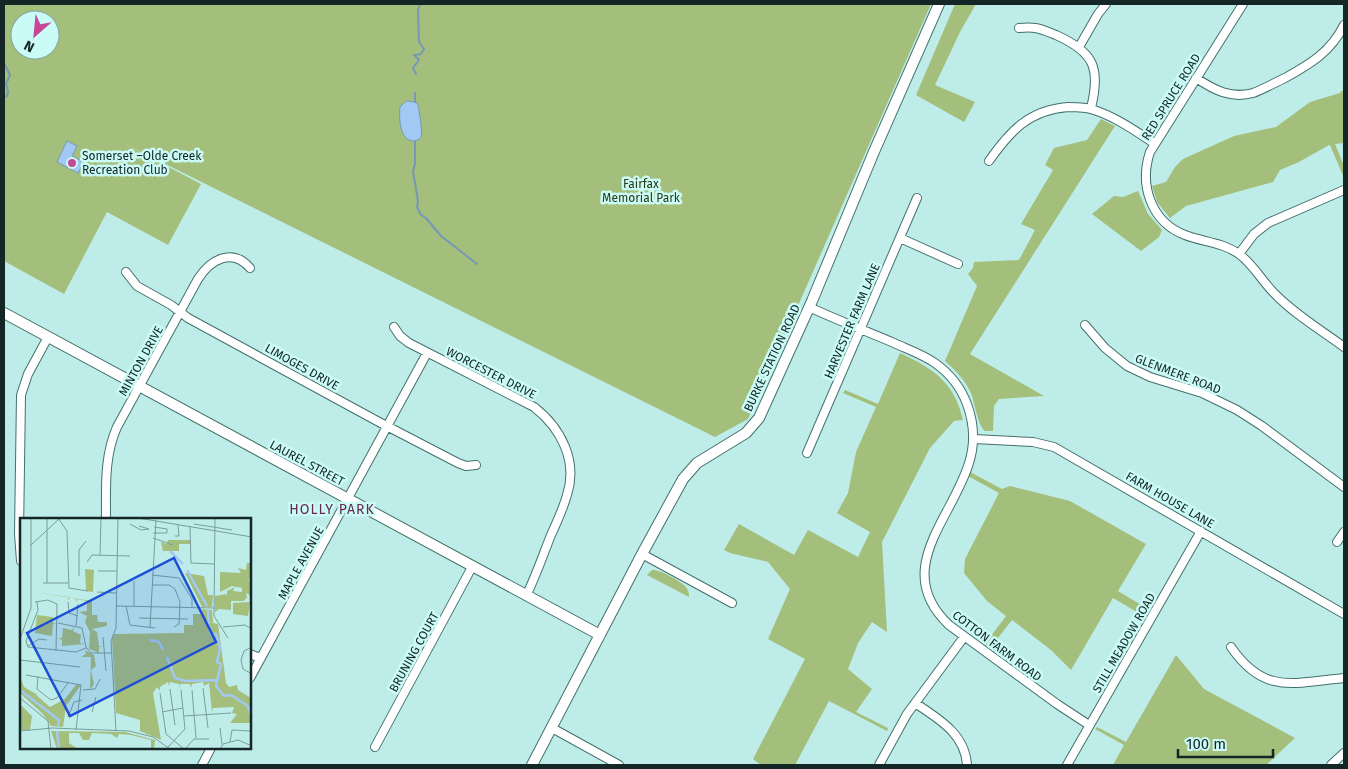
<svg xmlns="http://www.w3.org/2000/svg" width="1348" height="769" viewBox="0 0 1348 769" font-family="'Fira Sans',sans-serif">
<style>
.green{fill:#a4be7b;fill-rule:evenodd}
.water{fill:#a2c9f4;stroke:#7798b6}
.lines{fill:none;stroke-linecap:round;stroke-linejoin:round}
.stream{stroke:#7798b6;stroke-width:2}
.minor-casing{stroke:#44706c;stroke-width:10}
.tertiary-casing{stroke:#44706c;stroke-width:12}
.minor{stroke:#fff;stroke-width:8}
.tertiary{stroke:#fff;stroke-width:10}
.poi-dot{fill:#c54795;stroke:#cbfbf6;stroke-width:2}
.labels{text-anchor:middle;stroke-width:5;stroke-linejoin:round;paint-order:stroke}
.street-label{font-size:12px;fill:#142625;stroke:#cbfbf6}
.poi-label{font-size:12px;fill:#142625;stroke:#cbfbf6;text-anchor:start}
.park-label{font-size:12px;fill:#2b3813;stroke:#cbfbf6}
.neighbourhood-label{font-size:14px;letter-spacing:1px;fill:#682a4f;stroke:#cbfbf6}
.inset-river{fill:none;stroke:#a2c9f4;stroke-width:2.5}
.inset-road{fill:none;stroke:#7a9d9b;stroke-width:1}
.view{fill:#1d4ed8;fill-opacity:0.15;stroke:#1d4ed8;stroke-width:2.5}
.inset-edge{fill:none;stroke:#142625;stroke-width:2.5}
</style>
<rect width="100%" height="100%" fill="#beede9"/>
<path class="green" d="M4,4H931L748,419L715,437L121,142L201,184L168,245L107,212L64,294L4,261ZM20,20H50V50H20Z
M955,4H976L960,32L935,85L975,102L964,122L916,95Z
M1344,89V143L1335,144L1344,166V178L1330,145H1329L1299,162L1280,170L1273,182L1186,206L1170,218L1157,202L1152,186L1166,182L1175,167L1183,159L1234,136L1276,127L1310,102L1340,93Z
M1101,119L1115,126L970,354L1044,396L999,399L994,406L993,431H985C977,425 975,401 970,391C964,379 955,370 945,361L977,286L968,274L973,268L974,262L1019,260L1035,230L1021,224L1053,170L1045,165L1054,148L1087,140Z
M1138,191L1148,214L1162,230L1159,237L1141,251L1092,214L1114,196L1123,197Z
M900,353C934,369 954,382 963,420L954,421L930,448L882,542L887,632L872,622L858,643L848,669L872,689L856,712L888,728L887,731L829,701L795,765H761L753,759L805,659L768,639L790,589L768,562L730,553L724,550L739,524L794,555L808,530L858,557L870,532L837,513L848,493L856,452L876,407L843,393L845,390L878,404Z
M970,472L1002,489L1010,486L1070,501L1146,544L1118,591L1146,608L1142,615L1113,598L1071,670L1051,650L1012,620L990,648L985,644L1006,616L987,601L964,573L965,559L999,493L968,476Z
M652,570C659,569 679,580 685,586C688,589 689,592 689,597L647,575Z
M1176,655L1204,689L1295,738L1266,765H1113L1124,745L1095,729L1097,727L1126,742Z"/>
<path class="water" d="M406,101L416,102L418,105C419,110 423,134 421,137C419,139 417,141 414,141C399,141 399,117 400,107Z
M67,141L77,146L72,156L84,162L78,173L57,162Z"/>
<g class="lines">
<path class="stream" d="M4,63L10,75L6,84L8,91L7,96L4,97
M416,74L413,68L419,60L414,55L421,54L424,49L419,42L418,10L420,4
M415,102V93
M4,122V124
M415,141V164L413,171L418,201L417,207L421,215L426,218L441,236L477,264"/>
<g class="minor-casing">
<path id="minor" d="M1243,4L1150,152C1139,185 1151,222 1185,235C1203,242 1222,242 1239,254C1253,264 1262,281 1274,293C1294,314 1321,330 1344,347
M1019,28C1035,26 1041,29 1056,35C1094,52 1101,68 1091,108
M1079,47L1098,14L1106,4
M1196,78C1214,90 1231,99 1253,93C1264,89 1274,83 1285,78C1310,64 1331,52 1344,25
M989,161C1010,131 1029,110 1068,107C1076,107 1086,107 1094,110C1116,117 1135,131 1154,143
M900,238L958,264
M1239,254L1254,234L1268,223L1344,190
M126,272L137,286L171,305L188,318L379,422L458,463L466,466L476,465
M809,307C837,320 866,331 894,343C907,349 922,354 935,363C949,373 961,388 967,404C974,423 975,444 969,463C952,519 891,570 949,625L1057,704L1089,725
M1085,325L1105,348L1127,366L1150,377L1202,393L1237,410L1262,426L1344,487
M394,327L400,336L409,343L534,407C561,428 578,461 567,495C563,509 557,522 551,535C543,555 536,576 526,596
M974,439L1033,442L1054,447L1344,614
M807,453L917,198
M106,519C106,488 104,456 117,427L198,279C210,260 232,247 250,268
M1337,542L1344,532
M642,554L732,603
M21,561L19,534L21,395L28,374L48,337
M1231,647C1264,695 1293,683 1344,678
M250,654L260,658
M250,678L427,353
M915,703C939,719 965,734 967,765
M552,728L619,765
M375,747L472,567
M202,765L211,748
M879,765L907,714L964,637
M1067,765L1201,531
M1331,765L1344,753"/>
</g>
<g class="tertiary-casing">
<path id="tertiary" d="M4,313L600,635
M532,765L642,554L683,479L697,463L746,433L759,418L812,301L873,154L939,4"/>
</g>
<use href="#minor" class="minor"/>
<use href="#tertiary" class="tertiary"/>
</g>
<circle class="poi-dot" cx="72" cy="163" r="5"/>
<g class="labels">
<g class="street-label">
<text transform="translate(1171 97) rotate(-58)" y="4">RED SPRUCE ROAD</text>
<text transform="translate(852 321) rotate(-67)" y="4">HARVESTER FARM LANE</text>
<text transform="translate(772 358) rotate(-65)" y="4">BURKE STATION ROAD</text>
<text transform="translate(141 361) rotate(-61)" y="4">MINTON DRIVE</text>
<text transform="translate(302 367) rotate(29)" y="4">LIMOGES DRIVE</text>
<text transform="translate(491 373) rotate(27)" y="4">WORCESTER DRIVE</text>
<text transform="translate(1178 374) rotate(21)" y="4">GLENMERE ROAD</text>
<text transform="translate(307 463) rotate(28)" y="4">LAUREL STREET</text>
<text transform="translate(1170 500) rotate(30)" y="4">FARM HOUSE LANE</text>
<text transform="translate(301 563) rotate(-61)" y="4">MAPLE AVENUE</text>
<text transform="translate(1124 643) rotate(-60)" y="4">STILL MEADOW ROAD</text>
<text transform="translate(997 646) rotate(37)" y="4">COTTON FARM ROAD</text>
<text transform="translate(414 652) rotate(-61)" y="4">BRUNING COURT</text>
</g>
<g class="poi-label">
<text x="82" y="160">Somerset –Olde Creek<tspan x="82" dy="14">Recreation Club</tspan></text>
</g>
<g class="park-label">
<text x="641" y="188">Fairfax<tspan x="641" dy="14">Memorial Park</tspan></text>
</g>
<g class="neighbourhood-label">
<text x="332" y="514">HOLLY PARK</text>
</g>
</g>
<g transform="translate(20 518)">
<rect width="231" height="231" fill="#beede9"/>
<path d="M148,22H170V26H159V33H143L141,24L147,26ZM227,45H231V61H226L231,62L230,77L226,75L227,80L223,83H211V92L199,91L195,94V78L206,76L207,79V73L215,69L213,73L222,74V70L212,68L200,74V54L221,55L218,50L226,52ZM65,51L74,52L73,74L66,73ZM165,55L184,58L188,77H193L192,89H182ZM12,74L72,83V97H77L78,104H87V108L72,111L77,114L79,128H83L79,129V135L69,131L70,114L65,104L67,98L59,94L67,93V83L56,81L58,85L54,80H49L48,83V79ZM230,84L228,98L213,96V85ZM182,91L192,92L193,105L198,106L206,165L209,169L217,167L218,172L231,180V205H210L217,196L212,195L214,189L193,190L192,194L189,165L184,168L183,164L172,166L171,170L170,166H160V170L159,166L150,164L149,168L148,164L140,169V173L137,169L133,175L141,222L120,213V202L96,195L92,120L94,116L164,115V107H173V96H181ZM17,97L33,99V105H37L33,106L32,118L15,115ZM54,108L53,113L61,117L60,125L65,126L42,128V122L38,120H42L43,110L52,112ZM65,132L74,137L76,148L71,152L74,166L70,172L71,139H61L66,136ZM0,158L4,169L16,176L18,174L16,177L30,189L43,182L40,179L44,182L56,167H61L46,188L43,209L31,208L23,196L0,175ZM0,186L12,198L10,212H0ZM31,213L105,214L135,222L134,231H131V222L111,217L99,216L97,220L91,216L72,215L69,222H63L59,215H49V225L58,231H37Z" fill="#a4be7b"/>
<path class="inset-river" d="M150,33L163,46M167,52L187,88M188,92L189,111L191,116H196L200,130L197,144L201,146L196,168L204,178L211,177L228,188L232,200M130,122L139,124L143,132M147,139L155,160L165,163L197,162M0,172L39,202L38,208M37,213L39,231"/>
<path class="inset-road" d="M38,0L47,13L49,70L68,73M118,0L232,19M195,1L194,98L208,120M110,6L121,12L129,11L119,8M174,6L212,12M170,9L171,45L194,46M133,15H147V11L134,9M155,18H159L158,7M133,20L153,27M11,27L39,1M80,37L81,0M67,44L72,37L110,38M78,53H97M132,57L159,60L172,81V90M59,58V32L66,23M23,65H48M27,65V0M132,67H149L155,71L160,84L159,106L154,109M77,74L96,75M15,84L28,82L37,86L36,133M17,84L18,92L6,123L8,129L56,134L66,130M48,84L49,95L58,98M96,88L194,90M106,88L110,107L135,110M114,88V63M119,100L168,101M38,105L62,110L66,129L71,135H91M56,108L58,86M130,109L136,2M203,109L225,107L232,111M83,119L86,153M0,121L11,90V0M8,128L19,121L27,122M232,129L224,133L221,142L223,151L232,156M0,142L60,149M6,157L61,167L56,212M18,158L17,171L31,182L37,180L48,165M183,170L188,210M150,171L155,207M63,172L75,171L80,161M172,172L176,220M140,175L146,216L164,231M0,180L28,203L31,231M72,194L76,179M142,194L163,190M164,198L211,195M48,199L54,184L62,182M200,210L202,226M0,213L32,210L109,213L133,219L150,231M96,213L91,123L96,110L98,0M210,224L212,212L230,213M148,229L165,211L161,172M165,231L174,221H189M200,231L203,226L218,222L232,228"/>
<path class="view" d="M154,40L196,124L50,198L7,115Z"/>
<rect width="231" height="231" class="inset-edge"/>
</g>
<rect width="1348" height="769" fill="none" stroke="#142625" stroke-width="10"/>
<g transform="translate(35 35) rotate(207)"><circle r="24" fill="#cbfbf6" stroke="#82a6a2"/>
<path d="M0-4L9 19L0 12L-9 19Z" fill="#c54795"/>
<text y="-8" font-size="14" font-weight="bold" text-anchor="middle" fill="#142625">N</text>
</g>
<path d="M1178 749v8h95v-8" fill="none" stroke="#142625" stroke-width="2.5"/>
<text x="1186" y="749" font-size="15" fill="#142625" stroke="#cbfbf6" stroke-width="4" paint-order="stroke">100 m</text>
</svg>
